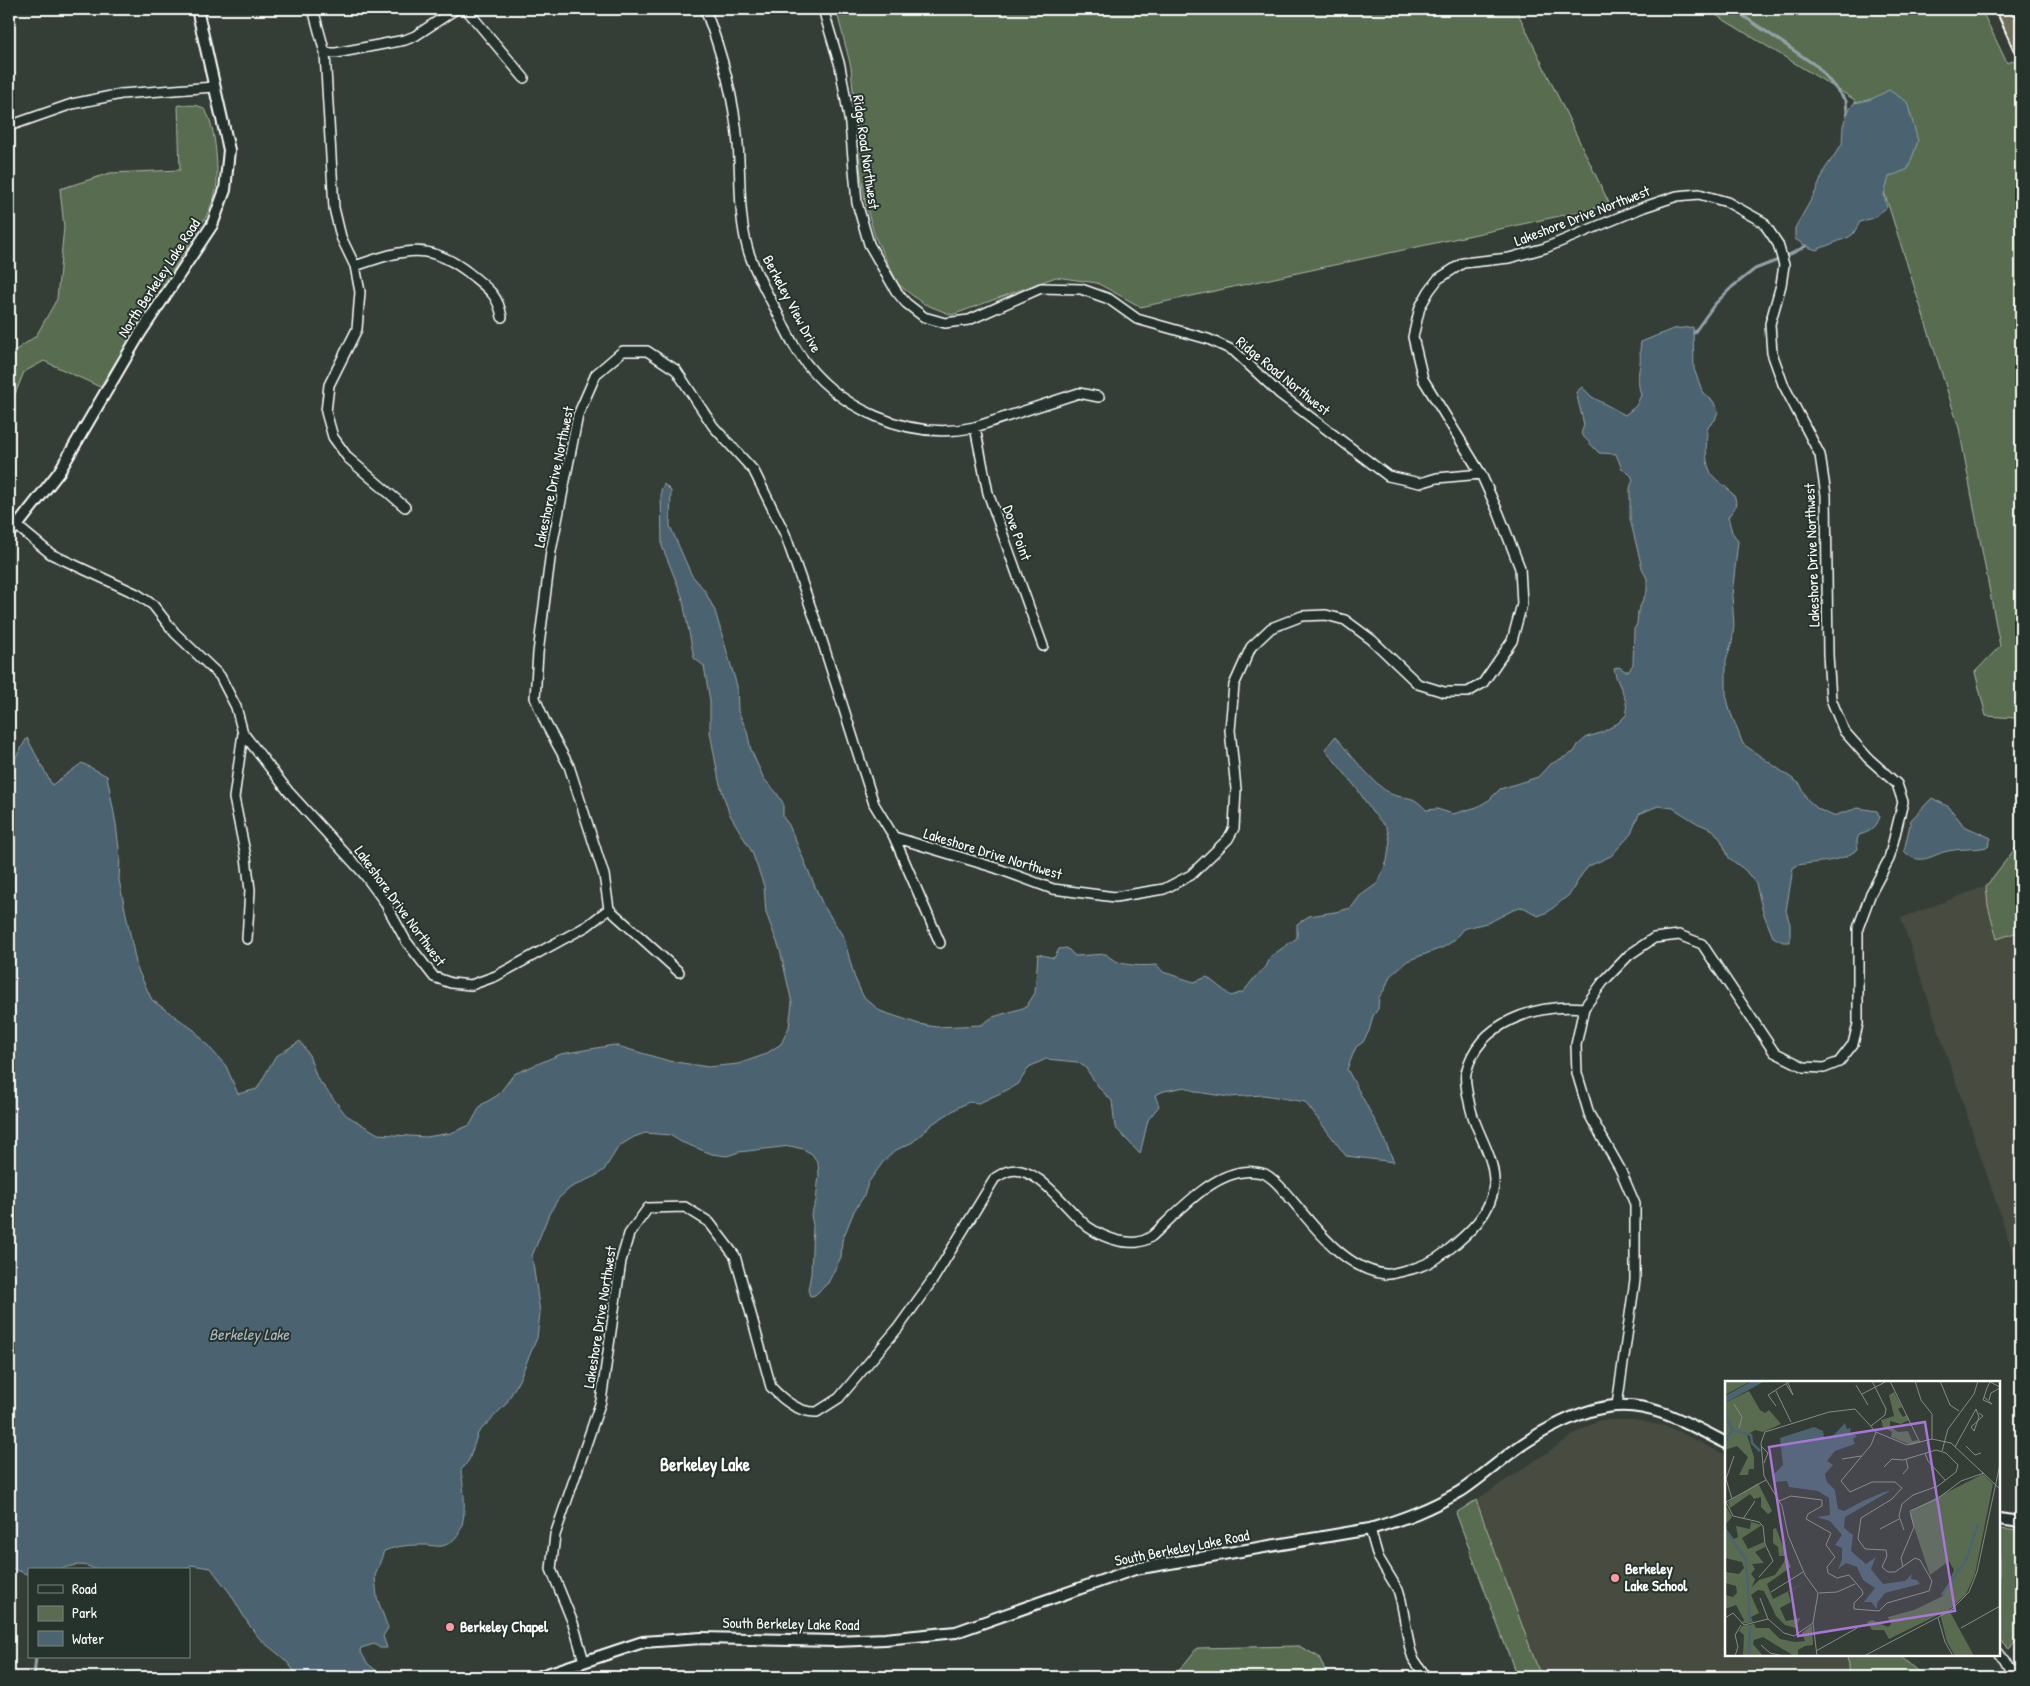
<svg xmlns="http://www.w3.org/2000/svg" width="2030" height="1686" viewBox="0 0 2030 1686" font-family="'Patrick Hand',sans-serif">
<style>
.built{fill:#474b41}
.green{fill:#596c4f;stroke:#acb6a7}
.water{fill:#4b646f;stroke:#93a2a9}
.lines{fill:none;stroke-linecap:round;stroke-linejoin:round}
.stream{stroke:#93a2a9;stroke-width:3}
.minor-casing{stroke:#fff;stroke-width:12}
.tertiary-casing{stroke:#fff;stroke-width:14}
.trunk-casing{stroke:#fff;stroke-width:18}
.minor{stroke:#26332d;stroke-width:9}
.tertiary{stroke:#26332d;stroke-width:10}
.trunk{stroke:#706f59;stroke-width:14}
.poi-dot{fill:#ff9aa2;stroke:#26332d;stroke-width:2}
.labels{text-anchor:middle;stroke-width:4;stroke-linejoin:round;paint-order:stroke}
.street-label{font-size:15px;fill:#fff;stroke:#26332d}
.poi-label{font-size:15px;font-weight:bold;fill:#fff;stroke:#26332d;text-anchor:start}
.water-label{font-size:16px;font-style:italic;fill:#aeb9be;stroke:#26332d}
.quarter-label{font-size:18px;font-weight:bold;fill:#fff;stroke:#26332d}
.inset-river{fill:none;stroke:#4b646f;stroke-width:2.5}
.inset-road{fill:none;stroke:#868b86;stroke-width:1}
.view{fill:#a976d5;fill-opacity:0.15;stroke:#a976d5;stroke-width:2.5}
.inset-edge{fill:none;stroke:#fff;stroke-width:2.5}
</style>
<rect width="100%" height="100%" fill="#353e36"/>
<filter id="ink" filterUnits="userSpaceOnUse"><feTurbulence type="fractalNoise" baseFrequency=".02" numOctaves="2"/><feDisplacementMap in="SourceGraphic" scale="10" xChannelSelector="R" yChannelSelector="G"/><feConvolveMatrix kernelMatrix="1 2 1 2 8 2 1 2 1" color-interpolation-filters="sRGB"/></filter>
<g filter="url(#ink)">
<path class="built" d="M1986,886L1988,906L1997,939L2021,931V1277L1901,918Z
M1600,1420H1635L1669,1427L1726,1455V1655H1847L1849,1677H1541L1476,1500L1581,1430Z"/>
<path class="green" d="M836,9H1516L1610,205L1141,307L1097,283L1056,277L952,315L922,303L898,284L875,237L865,202L859,160L851,67Z
M1706,9H1981L2007,63L2021,58V715L2015,718L1986,716L1975,672L2000,646L1959,428L1855,100Z
M178,105C184,106 196,104 201,107C216,114 219,175 216,190C214,200 209,210 205,219L100,387L44,361L24,372L9,409V355L36,336L57,299L64,227L60,189L110,173L180,170Z
M2021,841V931L1997,939L1988,906L1986,886Z
M1476,1500L1541,1677H1517L1456,1513Z
M1999,1529L2021,1531V1637L2009,1649L1999,1639Z
M1299,1646L1319,1657L1328,1677H1174L1197,1648Z
M1847,1655H1899L1924,1677H1849Z"/>
<path class="water" d="M1889,90L1907,102L1918,141L1908,169L1889,177L1884,195L1887,207L1875,217L1860,222L1853,234L1849,237L1816,250L1806,246L1795,239V228L1816,191L1825,169L1842,144L1843,126L1847,113L1854,103C1872,100 1874,98 1889,90Z
M1693,327L1694,369L1703,393L1713,401L1718,411L1715,420L1707,428C1707,442 1704,457 1710,471C1714,483 1741,491 1735,507C1734,510 1730,514 1728,517L1732,532L1738,541L1732,595L1734,626L1732,642L1726,660V694L1730,711L1743,744L1800,784L1807,799L1818,809L1833,816L1858,808L1877,811L1880,817C1876,828 1870,832 1859,835L1857,840L1858,849C1840,863 1820,861 1798,865L1793,868L1786,911L1790,924V942H1783L1773,937L1763,912L1756,884L1745,870L1729,858L1721,840L1713,830L1697,823L1673,808L1658,806L1639,814L1631,834L1611,856L1589,866L1582,874L1570,894L1548,912L1538,916L1525,908L1519,907L1490,922L1463,929L1453,941L1444,947L1407,961L1390,976L1385,989L1379,997L1378,1009L1373,1016L1369,1031L1363,1042L1356,1047L1347,1069L1381,1132L1394,1162L1346,1156L1305,1102L1264,1095L1229,1097L1197,1092L1185,1087L1164,1091L1155,1095L1159,1106L1148,1120L1140,1154L1115,1127L1112,1101L1100,1089L1085,1067L1077,1062L1046,1059L1029,1067L1019,1083L1007,1090L979,1103L969,1102L959,1107L932,1124L913,1142L896,1150L883,1162L868,1183L864,1196L854,1211L842,1241L841,1257L828,1283L815,1295L810,1296L808,1290L811,1274L813,1225L811,1215L816,1201L819,1175L818,1163L812,1154L803,1149L790,1146L739,1152L727,1156L712,1154L681,1142L670,1135L645,1133L634,1137L619,1146L604,1170L597,1175L570,1188L558,1199L549,1214L532,1256L540,1313L537,1338L519,1380L506,1404L478,1433L469,1460L461,1470C464,1492 472,1539 442,1546C437,1547 431,1545 426,1545C411,1545 399,1545 384,1551L375,1576L377,1598L388,1628L383,1636L387,1648H380L374,1644L361,1648L360,1651L368,1664L377,1671V1677H297C286,1654 269,1651 255,1633C245,1620 238,1606 230,1593C224,1585 217,1577 211,1568L191,1565L185,1570H96C81,1560 69,1568 53,1570C45,1571 37,1570 29,1570V1575L9,1567V769L27,738L52,785L82,763L107,776L116,824L120,857L119,880L137,968L152,1000L194,1030L226,1066L238,1094L257,1089L275,1057L300,1041L309,1055L317,1078L346,1115L378,1134L426,1137L451,1133L470,1125L481,1105L498,1095L514,1074L561,1054L614,1045L669,1061L708,1067L738,1064L764,1055L781,1044L789,1027L792,1003L780,950L766,913L764,886L752,852L729,813L719,781L710,732V701L704,666L694,658L682,596L662,546L661,490L664,484L671,491L670,526L691,574L705,591L715,611L737,686L738,711L747,731L751,750L764,779L776,792L783,803V817L789,825L822,903L844,938L854,976L863,996L880,1011L919,1024L936,1027L981,1025L993,1017L1026,1007L1035,993L1038,954L1054,958L1059,949L1067,948L1075,956L1106,954C1118,967 1141,966 1157,965L1163,972L1194,982L1207,977L1231,996L1243,992L1256,976L1266,967L1271,956L1297,938V924L1309,916L1335,912L1351,908L1360,896L1378,883L1387,861L1390,841L1387,828L1372,812L1358,790L1325,749L1335,737C1348,751 1374,784 1389,793C1404,801 1411,792 1426,810L1437,809L1453,814L1477,807L1489,800L1500,789L1538,777L1549,765L1574,752L1578,745L1587,737L1601,733L1618,723L1627,714C1627,693 1618,688 1614,669L1619,667L1625,671H1629L1633,664L1634,629L1637,624L1638,611L1647,591V579L1642,568L1630,519V488L1633,480L1631,475L1622,469L1616,454L1599,453L1581,434L1584,425L1576,392L1582,387L1592,397L1625,415L1636,406L1641,395C1637,380 1638,378 1640,363C1641,355 1639,351 1641,342L1673,329Z
M1932,798L1949,807L1964,826L1991,838L1988,847C1974,850 1961,848 1948,851C1932,854 1921,868 1904,851L1911,820Z"/>
<g class="lines">
<path class="stream" d="M1733,9L1818,67L1846,101L1847,113
M1694,333L1714,305L1732,287L1755,269L1781,259L1806,246
M34,1677L36,1657"/>
<g class="minor-casing">
<path id="minor" d="M313,9L325,53L334,208L341,237L355,266L360,292L357,329L329,385L326,412L333,437L348,458L405,507
M466,9L524,78
M705,9C722,53 734,97 738,144C741,179 738,216 748,250C754,270 765,290 775,308C782,322 789,338 798,352C835,408 909,442 975,427L1079,393L1099,397
M823,9L840,66L850,124L857,203L869,244L896,291L906,303L924,317L945,323L969,320L1041,288L1081,289L1109,299L1137,319L1208,339L1234,351L1280,394L1388,476L1420,483L1437,478L1481,474
M325,53H336L405,40L415,36L456,9
M9,126L72,104L121,94L214,87
M355,266C405,249 430,240 474,277C490,290 498,296 502,317
M975,427L988,493L1043,646
M17,526L51,554L137,594L153,605L175,633L220,676L236,707L243,733L288,791L364,874L384,901L406,941L434,977L451,983L471,985L496,976L587,926L609,909L604,875L569,766L546,724L535,698L538,653L551,551L578,415L596,374L623,351H647L676,370L713,426L754,471L785,534L819,631L874,804L894,837L996,868L1053,889L1115,897L1164,889L1191,875L1228,839L1234,828L1236,789L1230,730L1234,685L1251,647L1271,628L1302,616L1326,615L1345,620L1372,640L1418,684L1444,692H1468L1483,683L1512,641L1522,604L1520,568L1499,514L1481,474L1423,379L1413,337L1420,307L1429,291L1438,279L1463,263L1509,258L1545,248L1644,207L1677,196L1699,194L1727,202L1763,222L1778,244L1784,265L1781,285L1770,324L1772,353L1783,384L1820,455L1826,495L1828,655L1831,699L1844,731L1868,758L1897,784L1903,802L1889,859L1871,893L1858,928V1024L1853,1044L1839,1062L1824,1068L1804,1067L1774,1052L1702,944L1679,935L1654,938L1629,955L1603,982L1584,1008L1576,1045L1577,1073L1589,1114L1620,1169L1635,1204V1280L1617,1405
M243,733L234,798L246,857L250,890L247,939
M894,837L940,943
M609,909L679,972
M1370,1529L1378,1557L1398,1590L1401,1600L1410,1649L1413,1658L1426,1677
M1999,1654L2005,1659L2015,1677
M584,1661L573,1623L551,1569L555,1535L601,1401L621,1261L629,1234L648,1208L685,1207L709,1222L735,1256L771,1387C783,1400 799,1413 817,1412L839,1398L898,1328L934,1278L995,1178C999,1176 1004,1172 1009,1171C1037,1163 1068,1212 1088,1227C1098,1234 1107,1238 1119,1241C1132,1243 1141,1244 1152,1236C1175,1215 1210,1175 1243,1172C1249,1171 1260,1172 1265,1174C1275,1179 1283,1190 1290,1198C1315,1227 1344,1269 1385,1274C1390,1275 1398,1272 1403,1271C1419,1268 1435,1261 1447,1251C1468,1234 1492,1213 1494,1185C1495,1155 1476,1134 1470,1106C1468,1097 1464,1081 1466,1073C1478,1021 1537,1004 1584,1008"/>
</g>
<g class="tertiary-casing">
<path id="tertiary" d="M9,532L17,526L59,472L139,335L212,225L225,190L229,150L197,9
M1999,1519L2021,1522
M538,1677L643,1642L701,1638L835,1641L885,1639L956,1632L1135,1569L1370,1529C1404,1519 1430,1509 1461,1491C1479,1479 1495,1465 1512,1452C1538,1432 1583,1408 1616,1406C1656,1403 1692,1426 1726,1443"/>
</g>
<g class="trunk-casing">
<path id="trunk" d="M2004,9L2021,47"/>
</g>
<use href="#minor" class="minor"/>
<use href="#tertiary" class="tertiary"/>
<use href="#trunk" class="trunk"/>
</g>
</g>
<g class="poi-dot">
<circle cx="1615" cy="1578" r="5"/>
<circle cx="450" cy="1627" r="5"/>
</g>
<g class="labels">
<g class="street-label">
<text transform="translate(866 152) rotate(82)" y="5">Ridge Road Northwest</text>
<text transform="translate(1582 216) rotate(-21)" y="5">Lakeshore Drive Northwest</text>
<text transform="translate(159 278) rotate(-57)" y="5">North Berkeley Lake Road</text>
<text transform="translate(792 304) rotate(62)" y="5">Berkeley View Drive</text>
<text transform="translate(1283 376) rotate(39)" y="5">Ridge Road Northwest</text>
<text transform="translate(554 477) rotate(-78)" y="5">Lakeshore Drive Northwest</text>
<text transform="translate(1017 533) rotate(70)" y="5">Dove Point</text>
<text transform="translate(1812 555) rotate(-92)" y="5">Lakeshore Drive Northwest</text>
<text transform="translate(993 854) rotate(17)" y="5">Lakeshore Drive Northwest</text>
<text transform="translate(400 906) rotate(54)" y="5">Lakeshore Drive Northwest</text>
<text transform="translate(600 1317) rotate(-81)" y="5">Lakeshore Drive Northwest</text>
<text transform="translate(1182 1548) rotate(-11)" y="5">South Berkeley Lake Road</text>
<text transform="translate(791 1624) rotate(1)" y="5">South Berkeley Lake Road</text>
</g>
<g class="poi-label">
<text x="1625" y="1574">Berkeley<tspan x="1625" dy="17">Lake School</tspan></text>
<text x="460" y="1632">Berkeley Chapel</text>
</g>
<g class="water-label">
<text x="249" y="1340">Berkeley Lake</text>
</g>
<g class="quarter-label">
<text x="705" y="1471">Berkeley Lake</text>
</g>
</g>
<g transform="translate(1725 1381)">
<rect width="275" height="275" fill="#353e36"/>
<path d="M0,0H26L0,14ZM24,10L35,29L40,32L44,29L56,43L38,51L30,49L22,54L29,76V88H24L23,94H14L23,76L12,65L0,69V22ZM169,11L177,26L173,28L178,36L182,34L184,39L176,43L165,40V45L173,51L183,50L187,60L193,59V62L186,64L166,56L167,51L158,46L156,39L169,35L164,14ZM258,93L268,103L250,193L241,213L224,229L249,275H230L222,261L215,233L164,258L159,249H147L142,241L147,239L163,246L166,243L163,236L189,229L218,215L229,189L224,180L205,194L185,134L187,129ZM33,102L47,130L43,133L36,126V116L29,118L25,113L5,127L3,121ZM0,123L7,136L1,143L2,149L9,158L13,156L11,145L25,148L26,141L37,144L17,157L23,168L39,161L40,166L30,171L39,182L27,183L30,188L26,193L30,198L27,206L34,199L50,194L59,181L60,175H54L53,166L48,162V148L51,147L66,186L42,203L48,218L83,200L63,211L66,221L55,227L61,240L75,237L71,247L60,244L51,235L39,210L33,209L26,214L34,232L26,236L28,241L16,243L19,239L11,224L0,228V214L8,216L12,212L11,205L0,202L1,191L14,193L19,187L17,181L0,177ZM29,243L31,247H44L55,258L70,261L80,260L77,252L87,244L88,264L80,265L73,269V275H69L38,256L29,259L28,263L38,275H18L19,254L14,250L17,245Z" fill="#596c4f"/>
<path d="M27,0H40L0,22V15ZM120,42L122,48L126,47L125,52L132,55L128,58L130,63L110,70L102,80L108,84L100,93L102,101L110,109L113,128L119,130L138,120L159,111L165,110L120,136L119,147L128,154L126,170L141,183L151,176L146,188L158,203L180,200L187,193L186,198L192,199L195,203L160,212L152,222V228L146,221H139L150,207L138,199L132,186L121,182L113,188L117,179V167L110,164L117,154L105,140L92,136L105,134L104,117L93,110L64,106L62,100L50,101L47,95L58,84L55,57L89,46L98,50L99,56L106,57Z" fill="#4b646f"/>
<path class="inset-river" d="M0,32L7,49L0,61M7,49L26,54L27,62L35,70M0,148L21,179L25,241M217,214L241,179L253,143M24,275L25,244"/>
<path class="inset-road" d="M165,0L195,62M190,0L196,19L207,33V58M215,0L225,24L234,30M61,3L68,14L63,2M131,4L143,24M51,10L66,41M137,13L162,0M259,16L267,23L258,19L262,7L265,1L275,6M264,19L266,12L275,7M9,23L17,36L14,47M51,25L43,14L65,0M146,45L160,34L161,28L147,0M249,50L246,46L258,35L254,32M241,65L250,74L256,72M37,66L43,72L39,82M230,66L251,28L254,36L249,50M217,70L223,48L249,13L253,0M200,72L203,80L220,99M117,78L136,75M159,86L167,78L178,79L211,69L221,72L233,84L231,91L213,105L188,114L177,123L174,135L179,149M178,93L183,87L181,78M7,118L1,98L9,75M54,120L66,115L97,119V125L83,133L81,138L106,152L101,164L110,176L102,186L103,192L112,197L124,194L137,209L138,213L129,222V228L154,230L162,222L204,210L207,200L195,179L190,177L170,191H163L157,186L162,175L161,169L140,168L133,158L136,137L167,118L177,107L170,101H147L125,111L116,100L146,64L151,51M1,121L8,135L34,141L38,145L40,163L48,180L34,196M1,121L41,99M18,138L30,120M155,148L174,138M178,186L176,177L189,146L185,130L212,118L236,100L259,92M46,211L78,191M94,212L112,211L130,203M35,217L43,238M0,237L8,232L19,244L43,238L59,252L69,255L88,242M213,237L220,261L228,275M236,247L275,225M36,264L45,272L58,275M91,270L132,247M10,275L13,266L10,254L16,244M92,275L88,242L93,212L80,194L63,154L57,125L39,95L36,62L40,51L104,31L130,28L151,51L182,64L207,58L226,62L275,108M139,275L225,230L244,211L252,191L275,83"/>
<path class="view" d="M200,41L230,230L73,255L44,66Z"/>
<rect width="275" height="275" class="inset-edge"/>
</g>
<rect width="2030" height="1686" fill="none" stroke="#26332d" stroke-width="30"/>
<rect x="15" y="15" width="2000" height="1656" fill="none" stroke="#fff" stroke-width="2" filter="url(#ink)"/>
<rect x="28" y="1568" width="162" height="90" fill="#26332d" stroke="#7d8581"/>
<rect x="38" y="1585" width="25" height="8" fill="#26332d" stroke="#7d8581"/>
<text x="72" y="1594" font-size="15" fill="#ffffff">Road</text>
<rect x="38" y="1606" width="25" height="15" fill="#596c4f" stroke="#7d8581"/>
<text x="72" y="1618" font-size="15" fill="#ffffff">Park</text>
<rect x="38" y="1631" width="25" height="15" fill="#4b646f" stroke="#7d8581"/>
<text x="72" y="1644" font-size="15" fill="#ffffff">Water</text>
</svg>
